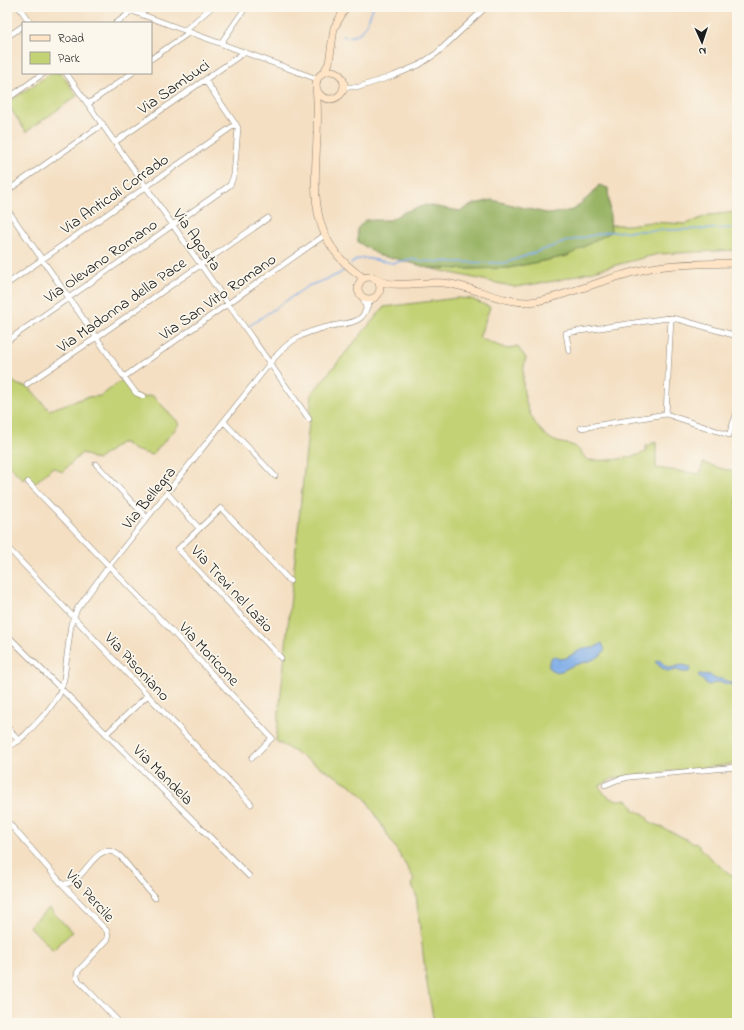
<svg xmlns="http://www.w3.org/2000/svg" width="744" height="1030" viewBox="0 0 744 1030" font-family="'Indie Flower',sans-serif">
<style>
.green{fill:#c3d275;stroke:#707748}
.forest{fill:#9ab466;stroke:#5b6841}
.water{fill:#7dace7;stroke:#4c6482}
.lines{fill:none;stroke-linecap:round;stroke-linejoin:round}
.stream{stroke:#7dace7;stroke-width:1.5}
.street-casing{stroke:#887e6f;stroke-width:6}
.secondary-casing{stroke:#887e6f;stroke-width:8}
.street{stroke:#fff;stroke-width:5}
.secondary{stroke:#ffe4c6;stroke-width:7}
.labels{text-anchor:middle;stroke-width:3.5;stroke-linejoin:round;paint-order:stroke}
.street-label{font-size:16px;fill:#1c1c1c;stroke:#fbf7ec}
</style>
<rect width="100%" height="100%" fill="#fbf7ec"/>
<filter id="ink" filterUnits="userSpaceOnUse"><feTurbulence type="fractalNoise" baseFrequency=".025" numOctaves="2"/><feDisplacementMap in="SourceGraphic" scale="8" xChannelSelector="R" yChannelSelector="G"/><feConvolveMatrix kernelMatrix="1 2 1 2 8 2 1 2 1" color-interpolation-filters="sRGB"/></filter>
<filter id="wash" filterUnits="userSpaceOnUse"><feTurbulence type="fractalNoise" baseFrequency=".012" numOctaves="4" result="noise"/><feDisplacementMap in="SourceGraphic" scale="16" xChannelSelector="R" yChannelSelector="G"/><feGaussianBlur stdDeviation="0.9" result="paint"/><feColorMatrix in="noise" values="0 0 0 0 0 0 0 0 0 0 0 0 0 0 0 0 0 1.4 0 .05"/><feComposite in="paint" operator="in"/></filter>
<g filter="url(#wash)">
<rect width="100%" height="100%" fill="#f4dfc2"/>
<path class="green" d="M51,73H61L77,96L26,132L7,103Z
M737,212V250L658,254L555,281L515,287L429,268L467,269L509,268L567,256L609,225H629L651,222L686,224L709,215Z
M457,298L471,299L490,307L479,338L507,349L517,346L526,358C518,385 526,423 551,439C558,444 567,443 574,446C579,448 583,456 587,460C607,461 626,460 646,452V446L656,442V468L700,474L703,463L733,472L737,462V761L735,764L614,778L599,786C602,791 605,795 610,798C621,803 629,794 634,810L644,814L650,822L697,844L709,857L737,880V1023H434L426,978L416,895L412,884L414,879L366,799L352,786L276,741L312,393L384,307Z
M7,377L18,385L29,387L49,410L87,397L101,396L122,380C134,394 134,401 152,395L180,424L152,455L134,450L125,443H120L97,460L82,453L62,472L53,467L34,484L26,477L23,480L7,463Z
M49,908L72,932L53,950L29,926Z"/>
<path class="forest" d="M599,185L608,188L611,232L567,256L509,268L467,269L429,268L397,259L380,256L358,242L357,229L365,220H390L404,212L426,205L460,211L474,204L492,200L550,214L573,210L593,193Z"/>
<path class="water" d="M602,643L605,650C598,661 586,661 575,665C566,667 559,677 549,668V662L552,657L555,656L560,659L566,658L584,648H594Z
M659,660C662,662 665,666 667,667C674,670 680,661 691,668L689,672H683L676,670C667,674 662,668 655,662Z
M699,674L710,675L715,679C725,677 728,684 737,684V686C732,686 729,684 724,683C718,681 714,684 708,685L698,676Z"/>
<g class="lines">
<path class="stream" d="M342,36C362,41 368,22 373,7
M351,264L356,260L364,258L393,263L411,259L419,261L450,262L505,263L568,241L607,232L737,228
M249,326L308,286L330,278L339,274L348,267"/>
</g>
</g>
<g filter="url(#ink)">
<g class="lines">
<g class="street-casing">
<path id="street" d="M19,7L30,23
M121,7L317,79
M116,23L126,16L132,7
M185,30L212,7
M7,37L23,26
M221,43L246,7
M151,59L190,32
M66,73L309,419
M344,87H359L393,76L419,65L437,53L486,7
M7,99L44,73
M88,104L132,73
M115,142L245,52
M7,191L103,124
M7,209L124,377L136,393L143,396
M7,284L236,124
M363,298L366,308
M737,336L681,320L671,318L666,414L729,435L737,412
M7,341L230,185L234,175L238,128L205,80
M569,351L566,333L661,319L671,318
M124,377L325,235
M27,384L97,337L268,218
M224,422L275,476
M581,428L666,414
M96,464L147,518
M28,482L168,627L272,738L252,758
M167,493L199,528
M7,547L251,804
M7,635L249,876
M281,658L178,549L221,508L290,581
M7,727L19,741
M106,734L148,695
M7,747L17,742L26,734L46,713L59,695L64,679L71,624L77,609L109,566L270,363C290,339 302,332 332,326C341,324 352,324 359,319C367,314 365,305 373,299
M605,785L617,780L629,777L737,767
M7,821L63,885L107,931L108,939L80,969C76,973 76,977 79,981L120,1023
M63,885C67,883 72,883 75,880C89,870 100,838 121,857L155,898"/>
</g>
<g class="secondary-casing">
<path id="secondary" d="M316 85a14 14 0 1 1 28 0a14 14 0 1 1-28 0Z
M324,72L329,63L334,28L346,7
M316,88C325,157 290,231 364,278
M358 288a11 11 0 1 1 22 0a11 11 0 1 1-22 0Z
M378,280C396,289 423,281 444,283C473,286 501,303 529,302C546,301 561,295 576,290C599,283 622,274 646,269C672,263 709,264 737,263"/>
</g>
<use href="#street" class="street"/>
<use href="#secondary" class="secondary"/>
</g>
</g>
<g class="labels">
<g class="street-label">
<text transform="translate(173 86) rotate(-35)" y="6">Via Sambuci</text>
<text transform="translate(114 193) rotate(-35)" y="6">Via Anticoli Corrado</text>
<text transform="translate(198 239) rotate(55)" y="6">Via Agosta</text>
<text transform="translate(100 260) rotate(-35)" y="6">Via Olevano Romano</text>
<text transform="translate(217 296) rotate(-35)" y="6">Via San Vito Romano</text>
<text transform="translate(121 304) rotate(-35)" y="6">Via Madonna della Pace</text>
<text transform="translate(148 497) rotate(-51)" y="6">Via Bellegra</text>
<text transform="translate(233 588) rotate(47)" y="6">Via Trevi nel Lazio</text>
<text transform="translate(210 653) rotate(47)" y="6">Via Moricone</text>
<text transform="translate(138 666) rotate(47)" y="6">Via Pisoniano</text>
<text transform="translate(164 774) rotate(45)" y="6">Via Mandela</text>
<text transform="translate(91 895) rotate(48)" y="6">Via Percile</text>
</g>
</g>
<rect width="744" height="1030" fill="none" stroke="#fbf7ec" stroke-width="24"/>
<rect x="22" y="22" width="130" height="52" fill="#fbf7ec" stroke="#a29f99"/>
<rect x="30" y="35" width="20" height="6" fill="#ffe4c6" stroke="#a29f99"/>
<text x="58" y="42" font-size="12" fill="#1c1c1c">Road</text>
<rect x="30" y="52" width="20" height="12" fill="#c3d275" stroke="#a29f99"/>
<text x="58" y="62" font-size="12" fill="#1c1c1c">Park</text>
<g transform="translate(702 42) rotate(177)" stroke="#fbf7ec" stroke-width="3" paint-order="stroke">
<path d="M0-3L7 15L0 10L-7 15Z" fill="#1c1c1c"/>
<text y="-6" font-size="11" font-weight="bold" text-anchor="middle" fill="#1c1c1c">N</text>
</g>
</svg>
